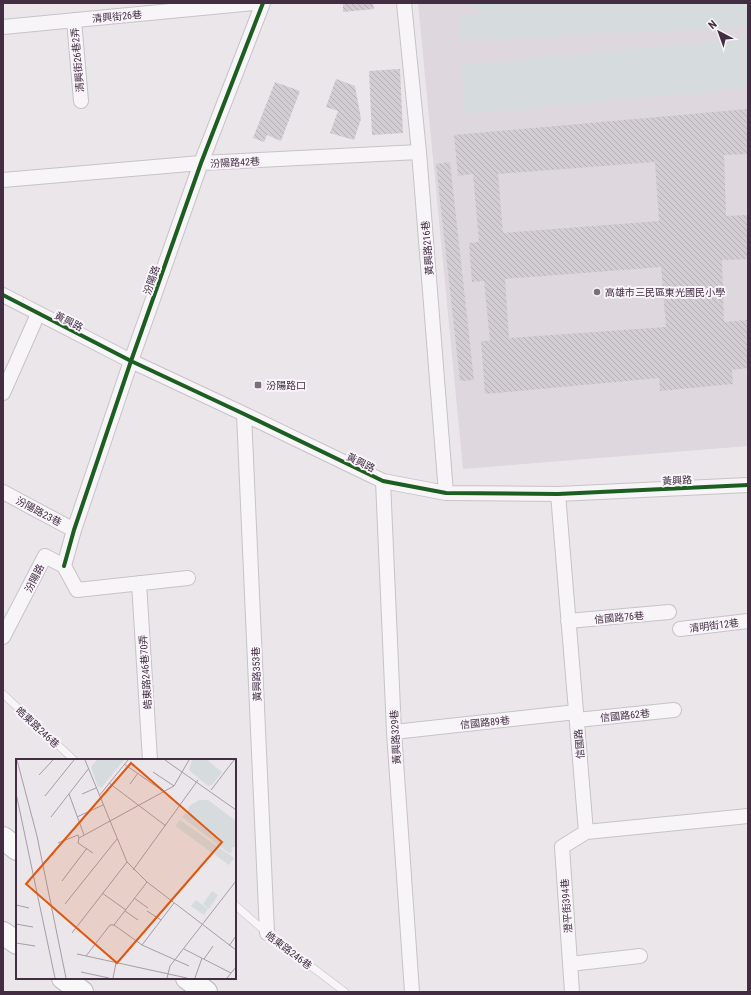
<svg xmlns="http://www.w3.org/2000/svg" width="751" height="995" viewBox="0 0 751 995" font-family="'Roboto Condensed','Noto Sans TC',sans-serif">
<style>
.built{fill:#ded7de}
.garden{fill:#d6dcde}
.building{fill:url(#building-back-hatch);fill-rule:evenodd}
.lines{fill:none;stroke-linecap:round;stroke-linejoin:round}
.service-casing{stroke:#c7c3c7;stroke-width:8}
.minor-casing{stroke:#c7c3c7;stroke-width:16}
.motorway-casing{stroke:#beb9be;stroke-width:24}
.service{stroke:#f7f5f7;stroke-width:7}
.minor{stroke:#f7f5f7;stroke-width:14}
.motorway{stroke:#f8f8f8;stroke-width:22}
.cycleway-casing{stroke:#f8f4f9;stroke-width:6}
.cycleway{stroke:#1b5e20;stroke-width:4}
.poi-dot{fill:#7d6e7d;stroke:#f8f4f9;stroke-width:1.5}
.labels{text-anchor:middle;stroke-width:4;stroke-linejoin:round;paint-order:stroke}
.street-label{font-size:10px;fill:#422d43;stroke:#f8f4f9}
.poi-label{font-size:10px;fill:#422d43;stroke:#f8f4f9;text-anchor:start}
.inset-road{fill:none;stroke:#a79ca7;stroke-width:1}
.view{fill:#e0570f;fill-opacity:0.15;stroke:#e0570f;stroke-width:2}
.inset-edge{fill:none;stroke:#422d43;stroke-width:2}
</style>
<defs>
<pattern id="building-back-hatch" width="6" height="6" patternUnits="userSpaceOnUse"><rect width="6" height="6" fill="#d2cdd2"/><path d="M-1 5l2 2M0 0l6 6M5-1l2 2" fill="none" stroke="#b6b0b6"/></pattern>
</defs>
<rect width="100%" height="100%" fill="#eae6ea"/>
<path class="built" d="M418,3H748V446L463,469Z"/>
<path class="garden" d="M468,3H748V27L461,41L459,14L482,16Z
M748,38V88L465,114L461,65Z"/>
<path class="building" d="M343,3H373L374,9L343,12Z
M400,69L403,133L372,135L369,71Z
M336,79L355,86L361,119L354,140L330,133L338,111L326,107Z
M275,82L300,91L281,141L267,135L264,142L253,138Z
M748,109V154L724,155L726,216L748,215V259L722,260L724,322L748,320V368L732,370L733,384L660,391L659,378L485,394L481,341H490L484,281L472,282L469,243L479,242L473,174L458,176L454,135ZM655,162L659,221L503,233L498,174ZM661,267L666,327L509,338L505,279Z
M450,162L474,380L460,381L436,164Z"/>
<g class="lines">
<g class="service-casing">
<path id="service" d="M3,694L74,760
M235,905L267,933L345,992"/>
</g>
<g class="minor-casing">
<path id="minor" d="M404,3L419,152L446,493
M74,20L81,101
M3,27L254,3
M3,180L201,163L419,152
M3,295L131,361L244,414L383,481L446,493L558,494L748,485
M3,393L38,314
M244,414L267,933
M383,481L394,732L412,992
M3,492L74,530
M558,494L586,832L748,816
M64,566L74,530L131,361L201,163L263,3
M64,566L77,590L188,578
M139,583L150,760
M568,621L669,612
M680,629L748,621
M3,637L45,556L64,566
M577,720L674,710
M394,732L576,712
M570,964L640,956
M572,992L562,847L586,832"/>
</g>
<g class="motorway-casing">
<path id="motorway" d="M3,838L17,849
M3,933L17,943
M63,978L82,992
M187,978L206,992"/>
</g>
<use href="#service" class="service"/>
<use href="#minor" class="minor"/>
<use href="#motorway" class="motorway"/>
<g class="cycleway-casing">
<path id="cycleway" d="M3,295L131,361L244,414L383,481L446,493L558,494L748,485
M64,566L74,530L131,361L201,163L263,3"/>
</g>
<use href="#cycleway" class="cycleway"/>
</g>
<g class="poi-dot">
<circle cx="597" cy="292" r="4"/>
<rect x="254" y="381" width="8" height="8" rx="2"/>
</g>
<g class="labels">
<g class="street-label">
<text transform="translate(117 16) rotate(-5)" y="4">清興街26巷</text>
<text transform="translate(77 60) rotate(-95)" y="4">清興街26巷2弄</text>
<text transform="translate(235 162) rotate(-3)" y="4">汾陽路42巷</text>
<text transform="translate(427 248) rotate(-95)" y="4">黃興路216巷</text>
<text transform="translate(151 280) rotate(-71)" y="4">汾陽路</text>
<text transform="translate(69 321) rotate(27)" y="4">黃興路</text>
<text transform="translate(361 462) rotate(26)" y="4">黃興路</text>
<text transform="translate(677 480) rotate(-3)" y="4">黃興路</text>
<text transform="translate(39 511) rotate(28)" y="4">汾陽路23巷</text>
<text transform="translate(34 578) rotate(-63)" y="4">汾陽路</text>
<text transform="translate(619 617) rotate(-5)" y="4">信國路76巷</text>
<text transform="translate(714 625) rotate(-7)" y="4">清明街12巷</text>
<text transform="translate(145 672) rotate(-94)" y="4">皓東路246巷70弄</text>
<text transform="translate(256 674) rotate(-92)" y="4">黃興路353巷</text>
<text transform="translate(625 715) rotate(-6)" y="4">信國路62巷</text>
<text transform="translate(485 722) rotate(-6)" y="4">信國路89巷</text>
<text transform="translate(38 727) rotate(43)" y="4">皓東路246巷</text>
<text transform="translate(395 737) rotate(-93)" y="4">黃興路329巷</text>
<text transform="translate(579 744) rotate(-95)" y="4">信國路</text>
<text transform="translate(566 906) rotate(-94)" y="4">澄平街394巷</text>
<text transform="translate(289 950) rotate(37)" y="4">皓東路246巷</text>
</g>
<g class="poi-label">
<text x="605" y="296">高雄市三民區東光國民小學</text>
<text x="266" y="389">汾陽路口</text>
</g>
</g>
<g transform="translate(16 759)">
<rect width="220" height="220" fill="#eae6ea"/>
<path d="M81,1H108L86,28H82L75,8ZM176,1H193L192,2L206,13L196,26L192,27L173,11Z" fill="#d6dcde"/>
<path d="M183,41H192L220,62V87L215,89L217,91L214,95L166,58L169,54L171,56L173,47ZM164,61L218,99L213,106L159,67ZM196,132L202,136L193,150L187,145ZM180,141L192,150L188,156L175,147Z" fill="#d6dcde"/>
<path class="inset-road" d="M1,1L21,77L50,219M69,1L111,103L131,123L220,191M149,1L220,51M108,5L147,32M137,13L158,27M23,16L37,1M93,24L150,67M114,25L122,14M195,31L218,1M0,34L39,219M53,35L68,76M66,35L80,29M29,37L58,1M83,37L112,1M35,58L73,9M61,58L87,46M63,79L158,27L173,1M63,79L62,84L77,94M42,84L62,76L63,79M117,111L182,21M46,122L71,89M131,123L98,166L126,186L173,207M86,134L110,151M118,139L132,149M49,145L101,80M0,146L13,149M109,152L122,161M131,152L145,161M0,165L17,168M56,174L111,103M0,184L19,187M126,186L158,144M213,187L220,177M168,190L215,214M61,195L171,219M70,197L94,166H98M188,200L197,187M65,213L93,219M97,219L100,204M151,219L154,207L220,122M179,219L186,199M211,219L220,208"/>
<path class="view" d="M115,4L206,83L101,204L10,125Z"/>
<rect width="220" height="220" class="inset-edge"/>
</g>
<rect width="751" height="995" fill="none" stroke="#422d43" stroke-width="8"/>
<g transform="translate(719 32) rotate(319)" stroke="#f8f4f9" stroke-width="3" paint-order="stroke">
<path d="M0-3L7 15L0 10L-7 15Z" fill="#422d43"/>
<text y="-6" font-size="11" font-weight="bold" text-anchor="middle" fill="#422d43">N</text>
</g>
</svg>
